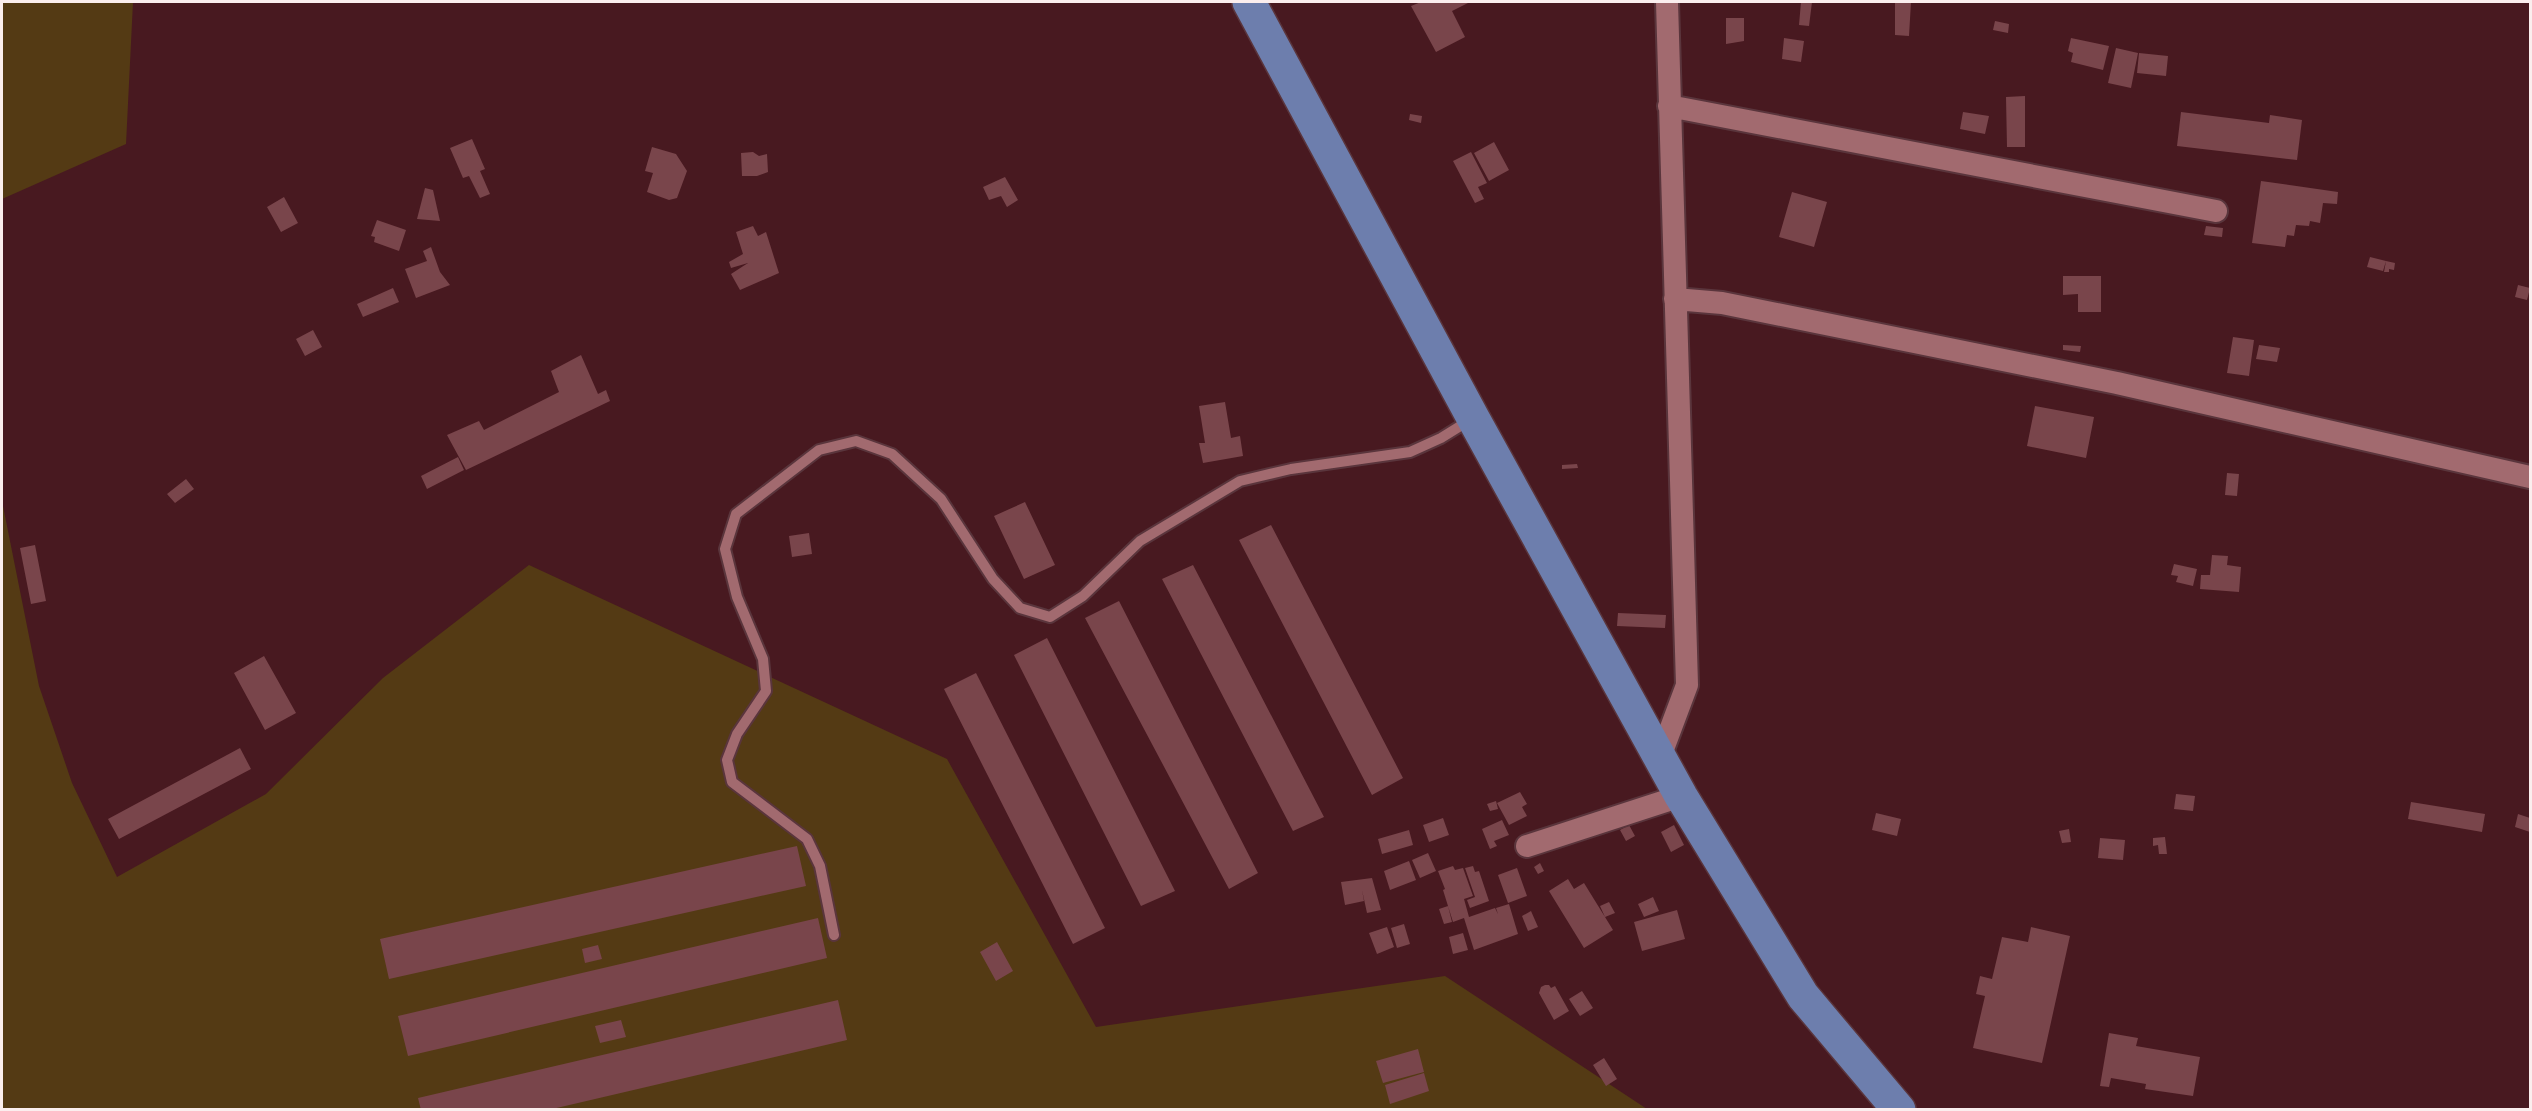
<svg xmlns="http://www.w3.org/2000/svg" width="2532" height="1111" viewBox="0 0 2532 1111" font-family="'Playfair Display',serif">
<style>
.green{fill:#543a14}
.building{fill:#79454b}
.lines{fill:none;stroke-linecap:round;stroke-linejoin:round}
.lane-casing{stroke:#5a353c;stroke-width:14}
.street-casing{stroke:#5a353c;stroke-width:26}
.primary-casing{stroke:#5a353c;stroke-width:36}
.lane{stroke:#a26a6f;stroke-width:10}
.street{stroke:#a26a6f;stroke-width:22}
.primary{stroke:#6d7ead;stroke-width:33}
</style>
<rect width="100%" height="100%" fill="#481920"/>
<path class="green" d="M2,2H133L126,144L2,199Z
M2,501L39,686L72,783L117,877L266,794L383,678L529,565L947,759L1096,1027L1445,976L1647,1109H2Z"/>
<path class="building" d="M1421,2H1470L1452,11L1465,37L1436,52L1411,6Z
M1801,2H1812L1809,26L1799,25Z
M1895,2H1911L1909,36L1895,35Z
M1726,18H1744V41L1726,44Z
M1995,21L2009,24L2008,33L1993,30Z
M1784,38L1804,41L1801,62L1782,59Z
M2071,38L2109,46L2103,70L2071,62L2073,53L2068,51Z
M2116,48L2138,53L2131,88L2108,83Z
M2139,53L2168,56L2166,76L2137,73Z
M2025,96V147H2007L2006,97Z
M1963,112L1989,116L1985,134L1960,129Z
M2181,112L2269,123L2270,115L2302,120L2297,160L2177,146Z
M1410,114L1422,116L1421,123L1409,120Z
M472,139L485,169L480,171L490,194L480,198L469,176L463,178L450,148Z
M1494,142L1509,170L1489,181L1474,153Z
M652,147L676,154L687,171L677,198L669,200L647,192L653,173L645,171Z
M753,152L759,156L767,154L768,172L757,176H742L741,153Z
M1471,152L1487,183L1478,187L1484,199L1475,203L1453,161Z
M1005,177L1018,200L1007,207L1001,196L989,200L983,187Z
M2261,181L2338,192L2337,204L2323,203L2320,223L2310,221L2309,226L2296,225L2294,236L2287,235L2285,247L2252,243Z
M425,188L433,190L440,221L417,219Z
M1792,192L1827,202L1814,247L1779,237Z
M284,197L298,223L281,232L267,207Z
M377,220L406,230L399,251L374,242L375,237L371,236Z
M753,226L758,236L766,232L779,273L740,290L731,274L748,263L731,268L729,262L743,254L736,232Z
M2206,226L2223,228L2222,237L2204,235Z
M431,247L440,272L450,285L416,298L405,269L427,261L423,251Z
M2370,257L2386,261L2383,271L2367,267Z
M2386,261L2395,263L2394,270L2389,269V272H2384Z
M2063,276H2101V312H2078V294L2063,295Z
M2518,285L2530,288L2527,300L2515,297Z
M393,288L399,302L363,317L357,304Z
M313,330L322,347L305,356L296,339Z
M2233,337L2254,340L2249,376L2227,373Z
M2063,345L2081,346L2080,352L2063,350Z
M2259,345L2280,348L2277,362L2256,359Z
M581,355L598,394L606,390L610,401L466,470L447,435L479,421L484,430L559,392L551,371Z
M1225,402L1231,438L1240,436L1243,456L1203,463L1199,443H1205L1199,406Z
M2035,406L2094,417L2086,458L2027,446Z
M458,457L464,470L427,489L421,476Z
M1577,464L1578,468L1562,469V465Z
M2227,473L2239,474L2237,496L2225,495Z
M186,479L194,489L175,503L167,494Z
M1025,502L1055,565L1024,579L994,516Z
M1271,525L1403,778L1372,795L1239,540Z
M809,533L812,554L792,557L789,536Z
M35,545L46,601L31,604L20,548Z
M2212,555L2228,556L2227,565L2241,567L2239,592L2200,589L2201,575H2210Z
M2174,564L2197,569L2193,586L2176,582L2178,576L2171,575Z
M1193,565L1324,817L1293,831L1162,579Z
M1119,601L1258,873L1229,889L1085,618Z
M1618,613L1666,615L1665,628L1617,626Z
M1047,638L1175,891L1141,906L1014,655Z
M264,656L296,713L265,730L234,673Z
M976,673L1105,928L1073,944L944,689Z
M240,748L251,769L119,839L108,819Z
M1520,792L1527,804L1522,807L1527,816L1509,825L1497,803Z
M2176,794L2195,796L2193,811L2174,809Z
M1496,801L1498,809L1490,811L1487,804Z
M2411,802L2485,814L2482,832L2408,819Z
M1876,813L1901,819L1897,836L1872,830Z
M2518,814L2530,818V832L2515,827Z
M1443,818L1449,835L1429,842L1423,825Z
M1502,820L1509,835L1494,841L1497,846L1490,849L1482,829Z
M1629,825L1635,836L1626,841L1620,830Z
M1674,825L1684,845L1671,852L1661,832Z
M2069,829L2071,842L2062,843L2059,831Z
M1409,830L1413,845L1382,854L1378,839Z
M2165,837L2167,854H2159L2158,845L2153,846V838Z
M2100,838L2125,840L2123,860L2098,858Z
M797,846L806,886L389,979L380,939Z
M1428,853L1436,871L1420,878L1412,860Z
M1409,861L1416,880L1390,890L1384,871Z
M1540,863L1544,871L1538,874L1534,867Z
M1453,866L1455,870L1463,868L1473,896L1464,899L1469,917L1495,908L1498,914L1496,908L1509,904L1518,934L1474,950L1464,918L1453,922L1443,890L1445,889L1438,871Z
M1473,866L1475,872L1479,871L1489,901L1470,908L1467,900L1475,897L1465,868Z
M1517,868L1527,896L1508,903L1498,875Z
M1372,878L1381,910L1367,913L1362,890L1364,901L1345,905L1341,882Z
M1568,879L1574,889L1584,883L1605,917L1600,906L1609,902L1615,913L1605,917L1613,930L1584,948L1549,891Z
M1653,897L1659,911L1644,917L1638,904Z
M1448,906L1452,922L1444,924L1439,909Z
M1677,910L1685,939L1642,951L1634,922Z
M1531,911L1538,927L1528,931L1522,916Z
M818,918L827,958L408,1056L398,1016Z
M1404,924L1410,944L1397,948L1391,928Z
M1387,927L1394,947L1377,954L1369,933Z
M2031,927L2070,936L2042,1063L1973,1048L1985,996L1976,994L1980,976L1992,979L2002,937L2028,942Z
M1463,933L1468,950L1453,954L1449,937Z
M997,942L1013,971L996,981L980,952Z
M598,945L602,959L585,963L582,949Z
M1545,985H1549L1551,988L1555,986L1569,1011L1554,1020L1539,993L1541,987Z
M1582,991L1593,1008L1580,1016L1569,999Z
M838,1000L847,1040L548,1110H421L418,1098Z
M621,1020L626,1037L600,1043L595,1026Z
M2109,1033L2138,1038L2136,1046L2200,1057L2193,1096L2145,1089L2146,1084L2111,1078L2109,1087L2100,1086Z
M1418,1049L1424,1072L1383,1083L1376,1061Z
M1604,1058L1617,1079L1606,1086L1593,1065Z
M1424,1073L1429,1091L1390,1104L1385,1085Z"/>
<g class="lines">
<g class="lane-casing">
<path id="lane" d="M834,935L820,866L807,839L732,782L727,760L737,734L766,691L763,659L737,597L725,549L736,514L819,450L856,441L892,454L941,499L993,579L1020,608L1050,617L1083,596L1140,541L1240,481L1291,469L1410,452L1441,438L1470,420"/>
</g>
<g class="street-casing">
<path id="street" d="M1669,106L2216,211
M1675,299L1722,303L2117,383L2530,477
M1660,757L1687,685L1667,2
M1527,846L1681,796"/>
</g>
<g class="primary-casing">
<path id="primary" d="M1249,2L1473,418L1681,796L1803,996L1899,1110"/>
</g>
<use href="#lane" class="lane"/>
<use href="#street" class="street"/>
<use href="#primary" class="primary"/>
</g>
<rect width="2532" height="1111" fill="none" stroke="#fbeeee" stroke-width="6"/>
</svg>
